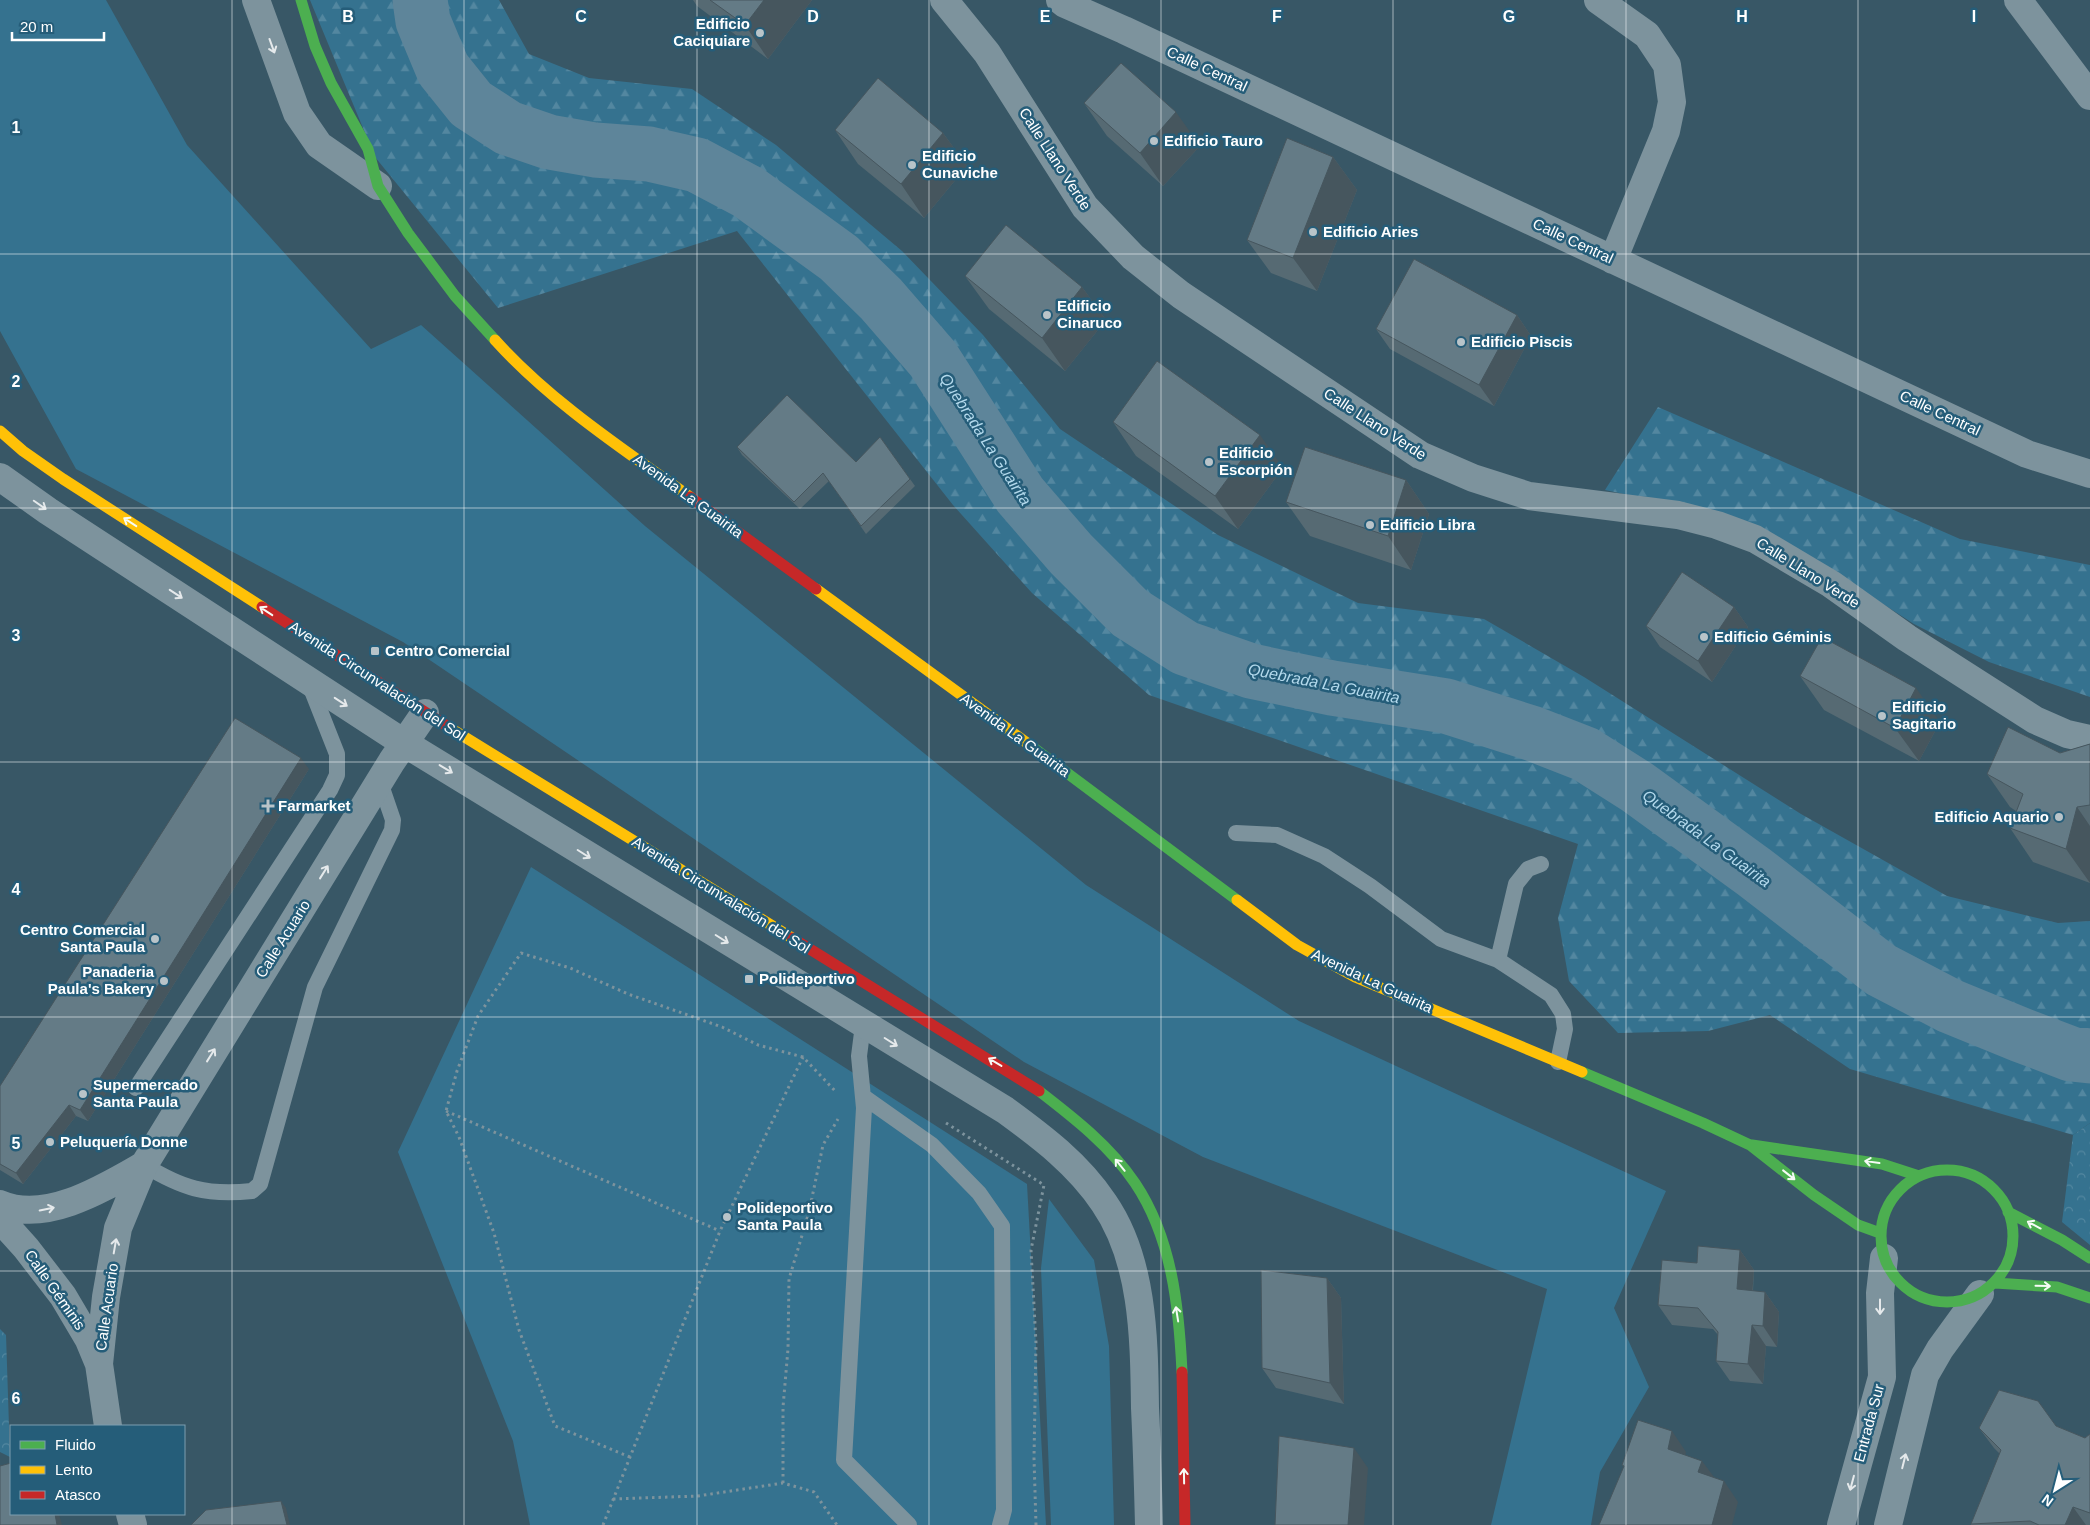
<svg xmlns="http://www.w3.org/2000/svg" width="2090" height="1525" viewBox="0 0 2090 1525" font-family="Arial,sans-serif">
<style>
.grass{fill:#35728f}
.forest{fill:url(#forest-firs)}
.park{fill:url(#park-crowns)}
.lines{fill:none;stroke-linecap:round;stroke-linejoin:round}
.river{stroke:#5e859a;stroke-width:55}
.path{stroke:#7d939d;stroke-width:3;stroke-dasharray:2.5 4;stroke-linecap:butt}
.lane{stroke:#7d939d;stroke-width:16}
.street{stroke:#7d939d;stroke-width:28}
.fast{stroke:#4caf50;stroke-width:11}
.slow{stroke:#ffc107;stroke-width:11}
.jam{stroke:#c62828;stroke-width:11}
.wall{fill:#566a73}
.shaded-wall{fill:#46565e}
.building{fill:#647b86;stroke:#46565e}
.oneway{stroke:#e5e9eb}
.oneway2{stroke:#f6fbf6}
.grid{fill:none;stroke:#fff;stroke-width:1;stroke-opacity:0.55}
.poi-dot{fill:#b9c4c9;stroke:#255d79;stroke-width:2}
.labels{text-anchor:middle;stroke-width:5;stroke-linejoin:round;paint-order:stroke}
.poi-label{font-size:15px;font-weight:bold;fill:#fff;stroke:#255d79;text-anchor:start}
.street-label{font-size:15px;fill:#fff;stroke:#255d79}
.water-label{font-size:16px;font-style:italic;fill:#b3d9ec;stroke:#255d79}
.grid-label{font-size:16px;text-anchor:middle;font-weight:bold;fill:#fff;stroke:#255d79;stroke-width:5;stroke-linejoin:round;paint-order:stroke}
</style>
<defs>
<pattern id="forest-firs" width="22" height="20" patternUnits="userSpaceOnUse" patternTransform="scale(1.25)"><rect width="22" height="20" fill="#35728f"/><path d="M5 1l3.5 6h-7zM16 11l3.5 6h-7z" fill="#5387a0"/></pattern>
<pattern id="park-crowns" width="20" height="18" patternUnits="userSpaceOnUse" patternTransform="scale(1.25)"><rect width="20" height="18" fill="#35728f"/><path d="M2 6a3 3 0 1 1 6 0M12 15a3 3 0 1 1 6 0" fill="none" stroke="#5387a0"/></pattern>
</defs>
<rect width="100%" height="100%" fill="#385766"/>
<path class="grass" d="M0,0H106L187,145L371,349L421,325L645,526L1086,885L1299,1021L1666,1191L1614,1308L1649,1387L1600,1472L1591,1525H1491L1547,1289L1203,1157L1024,1062L403,642L76,469L0,331Z
M531,867L1027,1184L1046,1525H530L513,1441L398,1152Z
M1049,1199L1094,1260L1109,1346L1114,1525H1051L1041,1268Z"/>
<path class="forest" d="M310,0H499L529,54L589,78L692,89L776,145L902,251L983,335L1060,429L1218,535L1358,603L1484,619L1584,677L1801,814L1947,896L2058,923L2090,921V1123L2073,1135L1850,1069L1770,1015L1708,1031L1618,1033L1569,981L1558,918L1578,844L1149,695L1032,593L953,505L737,231L498,308L375,157Z
M1658,407L1960,539L2090,565V697L1989,662L1914,624L1841,577L1724,515L1605,490Z"/>
<path class="park" d="M2090,1123V1245L2062,1222L2073,1135Z
M0,1329L6,1335L10,1457L0,1452Z"/>
<g class="lines">
<path class="river" d="M420,0L423,21L443,69L471,104L508,128L549,142L595,150L649,154L697,165L748,192L839,258L881,299L933,359L1020,495L1071,554L1130,613L1185,648L1251,671L1332,688L1446,706L1531,733L1585,754L1637,787L1754,872L1881,970L1950,1006L2021,1035L2071,1054L2090,1056"/>
<path class="path" d="M446,1111L720,1231
M946,1123L1044,1185L1031,1250L1036,1343L1034,1458L1036,1525
M630,1457L555,1426L519,1330L494,1233L459,1137L446,1111L457,1071L478,1016L521,953L570,968L628,994L722,1027L758,1045L803,1057L837,1093
M783,1483V1407L788,1349L789,1279L809,1212L823,1145L838,1119
M613,1499L698,1496L783,1483L814,1492L837,1525
M603,1525L720,1231L803,1057"/>
<path class="lane" d="M1236,833L1277,835L1324,856L1370,886L1441,939L1498,960L1551,995L1563,1014L1565,1029L1558,1062
M1498,960L1516,884L1528,869L1541,864
M863,1025L859,1056L864,1108L844,1460L909,1525
M136,1088L330,790L337,775V754L309,683
M864,1097L932,1145L979,1193L1002,1226L1004,1510L1000,1525
M144,1165C182,1188 206,1196 252,1191L260,1184L315,987L392,830L393,820L380,782"/>
<path class="street" d="M256,0L297,113L319,145L378,186
M944,0L987,53L1085,207L1133,257L1181,295L1420,455L1473,478L1529,496L1678,515L1717,525L1755,539L1831,584L1907,638L2035,720L2067,734L2090,739
M1060,0L1065,4L1124,30L2027,454L2090,474
M1598,0L1647,35L1667,65L1672,102L1666,131L1613,260
M2018,0L2090,96
M0,477L48,511L404,743L1005,1110C1042,1137 1078,1164 1104,1203C1144,1261 1144,1340 1145,1408C1147,1447 1148,1486 1149,1525
M0,1204C46,1224 104,1188 144,1165
M0,1219L26,1248L63,1296L89,1340L99,1364L108,1426
M99,1364L106,1297L118,1228L144,1165L392,761L425,713
M130,1514L133,1525
M1841,1525L1882,1377L1880,1293L1884,1258
M1888,1525L1925,1375L1940,1349L1980,1294"/>
<path class="fast" d="M301,0L315,46L331,83L368,149L378,186L408,233L455,296L495,340
M1027,743L1237,900
M1582,1072L1703,1123L1750,1145L1814,1195L1858,1225L1880,1233
M1039,1091C1074,1118 1110,1146 1135,1183C1172,1238 1179,1307 1182,1372
M1752,1145L1882,1164L1919,1176
M1881 1236a66 66 0 1 1 132 0a66 66 0 1 1-132 0Z
M2008,1212L2062,1240L2090,1258
M1995,1283L2057,1287L2090,1298"/>
<path class="slow" d="M495,340C551,402 623,449 690,497
M0,431L23,451L63,479L262,607
M816,589L1027,743
M450,728L792,938
M1237,900L1297,945L1355,977L1582,1072"/>
<path class="jam" d="M690,497L816,589
M262,607L450,728
M792,938L1039,1091
M1182,1372L1185,1525"/>
</g>
<path class="wall" d="M693,0H812L768,59L697,6Z
M1084,103L1200,146L1163,186L1107,136Z
M835,130L943,133L967,166L924,218L858,164Z
M1333,157L1357,190L1317,291L1271,273L1247,240Z
M965,276L1082,287L1106,320L1065,371L989,309Z
M1517,315L1531,336L1494,406L1390,349L1376,329Z
M1113,422L1283,468L1238,529L1136,456Z
M880,437L915,486L866,534L829,481L800,509L742,455L737,447L856,462Z
M1406,480L1429,514L1411,570L1310,536L1286,502Z
M1734,607L1748,627L1712,682L1660,647L1646,626Z
M1800,676L1940,722L1919,761L1824,710Z
M2090,744V883L2033,862L2010,828L2016,811L2010,807L1987,774Z
M309,769L88,1121L76,1116L23,1184L0,1170V1086Z
M1740,1250L1754,1270L1753,1291L1765,1292L1779,1312L1777,1347L1766,1346L1763,1384L1730,1381L1716,1361L1718,1335L1713,1329L1672,1325L1658,1305L1697,1263Z
M1327,1278L1341,1298L1344,1404L1276,1388L1262,1368Z
M2056,1426L2085,1438L2090,1434V1525H1971V1524L2000,1454L1994,1448L1979,1428Z"/>
<path class="shaded-wall" d="M764,0H812L768,59L745,25Z
M1176,112L1200,146L1163,186L1140,153Z
M943,133L967,166L924,218L901,184Z
M1333,157L1357,190L1317,291L1293,258Z
M1082,287L1106,320L1065,371L1042,338Z
M1517,315L1531,336L1494,406L1479,385Z
M1260,435L1283,468L1238,529L1215,496Z
M1406,480L1429,514L1411,570L1388,536Z
M1734,607L1748,627L1712,682L1698,661Z
M1916,688L1940,722L1919,761L1895,728Z
M301,758L309,769L88,1121L80,1110Z
M2077,807L2090,826V883L2066,849Z
M69,1105L76,1116L23,1184L16,1173Z
M1740,1250L1754,1270L1751,1310L1737,1289Z
M1327,1278L1341,1298L1344,1404L1330,1383Z
M1765,1292L1779,1312L1777,1347L1763,1326Z
M1752,1325L1766,1346L1763,1384L1748,1364Z
M1672,1431L1686,1452L1682,1470L1668,1449Z
M1354,1448L1368,1468L1364,1525H1348Z
M1702,1461L1717,1481L1698,1472Z
M1724,1481L1738,1502L1732,1525H1712Z
M281,1501L286,1508L290,1525H287Z
M2073,1507L2086,1525H2065Z
M55,1514H59L62,1525H57Z"/>
<path class="building" d="M710,0H764L745,25Z
M1121,63L1176,112L1140,153L1084,103Z
M878,78L943,133L901,184L835,130Z
M1287,138L1333,157L1293,258L1247,240Z
M1006,225L1082,287L1042,338L965,276Z
M1414,259L1517,315L1479,385L1376,329Z
M1157,361L1260,435L1215,496L1113,422Z
M787,395L856,462L880,437L910,479L861,526L823,473L794,502L737,447Z
M1305,447L1406,480L1388,536L1286,502Z
M1682,572L1734,607L1698,661L1646,626Z
M1822,637L1916,688L1895,728L1800,676Z
M235,718L301,758L80,1110L69,1105L16,1173L0,1164V1086Z
M2008,727L2060,753L2090,744V805L2077,807L2066,849L2010,828L2023,794L1987,774Z
M1698,1246L1740,1250L1737,1289L1765,1292L1763,1326L1752,1325L1748,1364L1716,1361L1718,1332L1698,1308L1658,1305L1662,1260L1697,1263Z
M1261,1270L1327,1278L1330,1383L1262,1368Z
M1999,1390L2038,1401L2056,1426L2085,1438L2090,1434V1513L2073,1507L2065,1525H2039L2030,1521L1971,1524L2001,1450L1979,1428Z
M1638,1420L1672,1431L1668,1449L1702,1461L1698,1472L1724,1481L1712,1525H1599L1624,1466L1622,1465Z
M1279,1436L1354,1448L1348,1525H1275Z
M11,1463V1514H55L57,1525H0V1466Z
M281,1501L287,1525H191L206,1510Z"/>
<defs><path id="oneway-shaft" d="M-6 0H5M1.5-3L5.5 0L1.5 3" fill="none" stroke-width="1.6" stroke-linecap="round" stroke-linejoin="round" transform="scale(1.25)"/></defs>
<g class="oneway">
<use href="#oneway-shaft" transform="translate(272 46) rotate(70)"/>
<use href="#oneway-shaft" transform="translate(40 505) rotate(35)"/>
<use href="#oneway-shaft" transform="translate(176 594) rotate(33)"/>
<use href="#oneway-shaft" transform="translate(341 702) rotate(33)"/>
<use href="#oneway-shaft" transform="translate(446 769) rotate(31)"/>
<use href="#oneway-shaft" transform="translate(584 854) rotate(32)"/>
<use href="#oneway-shaft" transform="translate(324 872) rotate(-58)"/>
<use href="#oneway-shaft" transform="translate(722 939) rotate(32)"/>
<use href="#oneway-shaft" transform="translate(891 1042) rotate(32)"/>
<use href="#oneway-shaft" transform="translate(211 1055) rotate(-58)"/>
<use href="#oneway-shaft" transform="translate(47 1209) rotate(-12)"/>
<use href="#oneway-shaft" transform="translate(115 1246) rotate(-80)"/>
<use href="#oneway-shaft" transform="translate(1880 1307) rotate(90)"/>
<use href="#oneway-shaft" transform="translate(1904 1461) rotate(-76)"/>
<use href="#oneway-shaft" transform="translate(1852 1483) rotate(105)"/>
</g>
<g class="oneway2">
<use href="#oneway-shaft" transform="translate(130 522) rotate(-147)"/>
<use href="#oneway-shaft" transform="translate(266 611) rotate(-147)"/>
<use href="#oneway-shaft" transform="translate(995 1062) rotate(-149)"/>
<use href="#oneway-shaft" transform="translate(1872 1162) rotate(-172)"/>
<use href="#oneway-shaft" transform="translate(1120 1165) rotate(-129)"/>
<use href="#oneway-shaft" transform="translate(1789 1175) rotate(38)"/>
<use href="#oneway-shaft" transform="translate(2034 1225) rotate(-152)"/>
<use href="#oneway-shaft" transform="translate(2043 1286) rotate(1)"/>
<use href="#oneway-shaft" transform="translate(1177 1314) rotate(-99)"/>
<use href="#oneway-shaft" transform="translate(1184 1476) rotate(-91)"/>
</g>
<path class="grid" d="M232,0V1525M464,0V1525M697,0V1525M929,0V1525M1161,0V1525M1393,0V1525M1626,0V1525M1858,0V1525M0,254H2090M0,508H2090M0,762H2090M0,1017H2090M0,1271H2090"/>
<g class="poi-dot">
<circle cx="760" cy="33" r="5"/>
<circle cx="1154" cy="141" r="5"/>
<circle cx="912" cy="165" r="5"/>
<circle cx="1313" cy="232" r="5"/>
<circle cx="1047" cy="315" r="5"/>
<circle cx="1461" cy="342" r="5"/>
<circle cx="1209" cy="462" r="5"/>
<circle cx="1370" cy="525" r="5"/>
<circle cx="1704" cy="637" r="5"/>
<rect x="370" y="646" width="10" height="10" rx="2.5"/>
<circle cx="1882" cy="716" r="5"/>
<path d="M265.5 798.5h5v5h5v5h-5v5h-5v-5h-5v-5h5z"/>
<circle cx="2059" cy="817" r="5"/>
<circle cx="155" cy="939" r="5"/>
<rect x="744" y="974" width="10" height="10" rx="2.5"/>
<circle cx="164" cy="981" r="5"/>
<circle cx="83" cy="1094" r="5"/>
<circle cx="50" cy="1142" r="5"/>
<circle cx="727" cy="1217" r="5"/>
</g>
<g class="labels">
<g class="poi-label">
<text x="750" y="29" text-anchor="end">Edificio<tspan x="750" dy="17">Caciquiare</tspan></text>
<text x="1164" y="146">Edificio Tauro</text>
<text x="922" y="161">Edificio<tspan x="922" dy="17">Cunaviche</tspan></text>
<text x="1323" y="237">Edificio Aries</text>
<text x="1057" y="311">Edificio<tspan x="1057" dy="17">Cinaruco</tspan></text>
<text x="1471" y="347">Edificio Piscis</text>
<text x="1219" y="458">Edificio<tspan x="1219" dy="17">Escorpión</tspan></text>
<text x="1380" y="530">Edificio Libra</text>
<text x="1714" y="642">Edificio Géminis</text>
<text x="385" y="656">Centro Comercial</text>
<text x="1892" y="712">Edificio<tspan x="1892" dy="17">Sagitario</tspan></text>
<text x="278" y="811">Farmarket</text>
<text x="2049" y="822" text-anchor="end">Edificio Aquario</text>
<text x="145" y="935" text-anchor="end">Centro Comercial<tspan x="145" dy="17">Santa Paula</tspan></text>
<text x="154" y="977" text-anchor="end">Panaderia<tspan x="154" dy="17">Paula's Bakery</tspan></text>
<text x="759" y="984">Polideportivo</text>
<text x="93" y="1090">Supermercado<tspan x="93" dy="17">Santa Paula</tspan></text>
<text x="60" y="1147">Peluquería Donne</text>
<text x="737" y="1213">Polideportivo<tspan x="737" dy="17">Santa Paula</tspan></text>
</g>
<g class="street-label">
<text transform="translate(1207 69) rotate(25)" y="5">Calle Central</text>
<text transform="translate(1055 159) rotate(57)" y="5">Calle Llano Verde</text>
<text transform="translate(1573 241) rotate(25)" y="5">Calle Central</text>
<text transform="translate(1940 413) rotate(25)" y="5">Calle Central</text>
<text transform="translate(1375 424) rotate(33)" y="5">Calle Llano Verde</text>
<text transform="translate(688 496) rotate(36)" y="5">Avenida La Guairita</text>
<text transform="translate(1808 573) rotate(32)" y="5">Calle Llano Verde</text>
<text transform="translate(377 681) rotate(33)" y="5">Avenida Circunvalación del Sol</text>
<text transform="translate(1015 735) rotate(36)" y="5">Avenida La Guairita</text>
<text transform="translate(721 895) rotate(32)" y="5">Avenida Circunvalación del Sol</text>
<text transform="translate(283 939) rotate(-58)" y="5">Calle Acuario</text>
<text transform="translate(1372 981) rotate(25)" y="5">Avenida La Guairita</text>
<text transform="translate(55 1290) rotate(55)" y="5">Calle Géminis</text>
<text transform="translate(107 1307) rotate(-82)" y="5">Calle Acuario</text>
<text transform="translate(1869 1423) rotate(-75)" y="5">Entrada Sur</text>
</g>
<g class="water-label">
<text transform="translate(986 439) rotate(57)" y="6">Quebrada La Guairita</text>
<text transform="translate(1324 683) rotate(11)" y="6">Quebrada La Guairita</text>
<text transform="translate(1707 838) rotate(36)" y="6">Quebrada La Guairita</text>
</g>
</g>
<g class="grid-label">
<text x="348" y="22">B</text>
<text x="581" y="22">C</text>
<text x="813" y="22">D</text>
<text x="1045" y="22">E</text>
<text x="1277" y="22">F</text>
<text x="1509" y="22">G</text>
<text x="1742" y="22">H</text>
<text x="1974" y="22">I</text>
<text x="16" y="133">1</text>
<text x="16" y="387">2</text>
<text x="16" y="641">3</text>
<text x="16" y="895">4</text>
<text x="16" y="1149">5</text>
<text x="16" y="1404">6</text>
</g>
<rect x="10" y="1425" width="175" height="90" fill="#255d79" stroke="#7c9eaf"/>
<rect x="20" y="1441" width="25" height="8" fill="#4caf50" stroke="#7c9eaf"/>
<text x="55" y="1450" font-size="15" fill="#ffffff">Fluido</text>
<rect x="20" y="1466" width="25" height="8" fill="#ffc107" stroke="#7c9eaf"/>
<text x="55" y="1475" font-size="15" fill="#ffffff">Lento</text>
<rect x="20" y="1491" width="25" height="8" fill="#c62828" stroke="#7c9eaf"/>
<text x="55" y="1500" font-size="15" fill="#ffffff">Atasco</text>
<g transform="translate(2055 1490) rotate(216)" stroke="#255d79" stroke-width="4" paint-order="stroke">
<path d="M0-4L9 19L0 12L-9 19Z" fill="#ffffff"/>
<text y="-8" font-size="14" font-weight="bold" text-anchor="middle" fill="#ffffff">N</text>
</g>
<path d="M12 32v8h92v-8" fill="none" stroke="#ffffff" stroke-width="2.5"/>
<text x="20" y="32" font-size="15" fill="#ffffff" stroke="#255d79" stroke-width="4" paint-order="stroke">20 m</text>
</svg>
